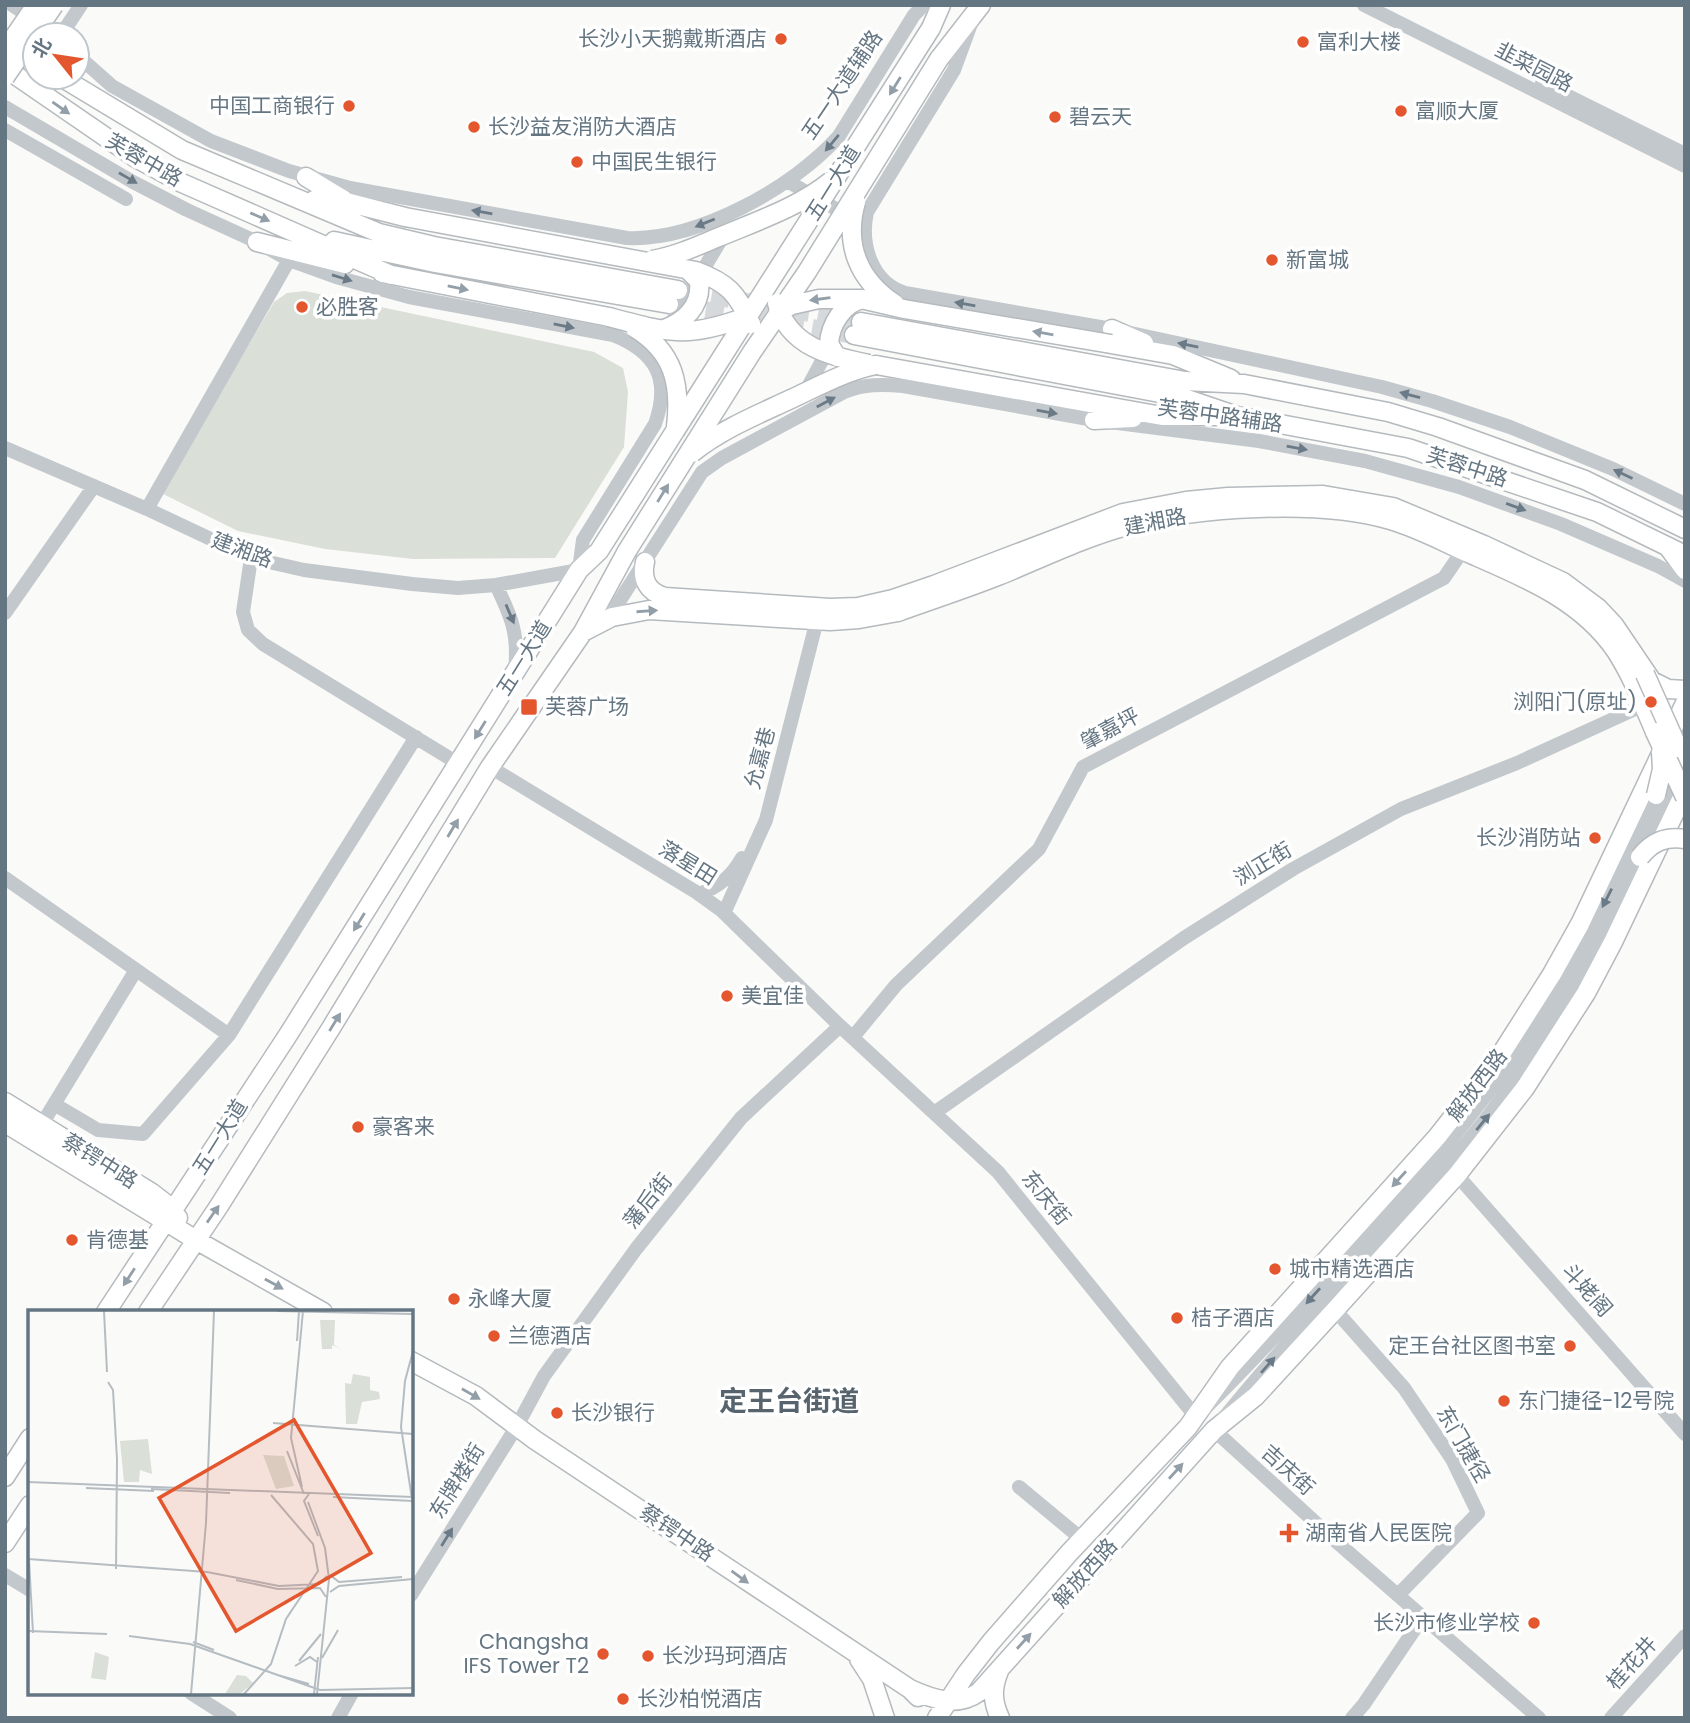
<svg xmlns="http://www.w3.org/2000/svg" width="1690" height="1723" viewBox="0 0 1690 1723" font-family="Poppins,'Noto Sans SC',sans-serif">
<style>
.green{fill:#dadfd7}
.lines{fill:none;stroke-linecap:round;stroke-linejoin:round}
.major-tunnel{stroke:#d5d9db;stroke-width:18;stroke-dasharray:18 9;stroke-linecap:butt}
.major-casing{stroke:#b5babe;stroke-width:21}
.minor{stroke:#c3c8cc;stroke-width:14}
.major{stroke:#fff;stroke-width:18}
.major-bridge-casing{stroke:#b5babe;stroke-width:21;stroke-linecap:butt}
.major-bridge{stroke:#fff;stroke-width:18}
.oneway{fill:#939fa8}
.oneway2{fill:#6a7a87}
.poi-dot{fill:#e4572e;stroke:#fff;stroke-width:2.5}
.labels{text-anchor:middle;stroke-width:7;stroke-linejoin:round;paint-order:stroke}
.poi-label{font-size:21px;fill:#657683;stroke:#fff;text-anchor:start}
.street-label{font-size:21px;fill:#657683;stroke:#fff}
.district-label{font-size:28px;font-weight:bold;fill:#57646e;stroke:#fff}
.inset-road{fill:none;stroke:#b5bdc2;stroke-width:2}
.view{fill:#e4572e;fill-opacity:0.15;stroke:#e4572e;stroke-width:3.5}
.inset-edge{fill:none;stroke:#657683;stroke-width:3.5}
</style>
<rect width="100%" height="100%" fill="#fafaf8"/>
<path class="green" d="M305,291L594,352L623,368L628,392L624,447L555,558L413,559L325,549L238,531L161,493L274,302L287,293Z"/>
<g class="lines">
<path class="major-tunnel" d="M685,291L861,322
M679,306L854,335"/>
<g class="major-casing">
<path id="major" d="M931,28L941,5
M939,59L981,5
M5,68L136,158L182,183L391,275
M61,77L182,150L379,233L434,246L678,290
M306,177L344,200
M314,200L350,203L405,217
M334,241L435,263L669,304
M257,242L345,264
M382,273L609,317
M861,322L1185,381L1244,384L1388,412L1438,427L1585,480L1685,529
M1112,329L1144,343
M854,335L1181,397L1237,416L1408,448L1597,512L1685,555
M1111,344L1173,355L1231,379
M876,365L1162,416H1223
M1094,420L1133,418
M1668,547L1685,570
M645,562C641,580 648,592 665,597L830,608L858,607L893,599L934,585L1123,513L1186,501L1228,497L1323,495L1393,507L1484,545L1563,582L1598,608L1614,625L1652,681L1668,689L1685,690
M583,632L612,617L649,610L830,621L859,619L898,612C931,600 965,589 998,576C1040,559 1082,538 1126,526C1196,507 1320,499 1390,520C1418,528 1445,543 1473,555C1526,578 1582,601 1616,651C1632,676 1643,704 1655,732
M1678,748L1685,763
M5,1102L152,1193L165,1203L178,1218
M5,1123L196,1240L323,1312
M106,1312L288,1035L579,570L599,551L675,431
M148,1312L219,1206L331,1028L490,767L583,632L627,551
M411,1361L476,1396L535,1440L910,1689L918,1697
M5,1477L30,1438
M5,1543L30,1505
M859,1659L872,1679L885,1718
M999,1671C992,1688 992,1701 1000,1718
M910,1689C932,1699 957,1708 979,1692L1214,1430L1256,1396L1335,1310L1457,1175L1525,1088L1586,993L1613,942L1685,791
M937,1718L966,1674L991,1642L1069,1553L1188,1427L1230,1367L1437,1137L1496,1062L1552,974L1580,924L1685,703"/>
</g>
<path class="minor" d="M12,5L57,35
M1364,5L1685,166
M972,21L954,70L867,212C860,244 871,282 905,293L1112,329L1382,387L1432,401L1510,427L1613,469L1685,504
M61,35L81,5
M77,55L112,86L211,141L289,171L350,188L627,238C697,241 793,188 839,136L914,15L924,5
M1542,83L1685,154
M5,107L133,182L187,210L257,242L289,260L336,277L409,297L613,335C656,352 671,379 655,424L583,540L579,570L496,585C511,616 519,634 515,670
M5,130L126,199
M787,181L850,217
M669,327L725,233
M803,396L830,346
M5,448L147,509L251,558L304,570L412,584L458,588L496,585
M147,509L289,260
M251,558L243,612L248,630L263,644L459,764
M5,613L94,486
M608,619L702,472L722,458L844,392C864,384 882,384 903,386L1094,420L1259,441L1365,461L1459,487L1561,524L1658,566L1685,581
M490,767L696,892L721,910L840,1026L998,1172L1196,1417C1251,1364 1302,1307 1354,1251C1417,1181 1479,1111 1531,1032C1581,954 1619,871 1659,787
M5,878L229,1035
M699,894C719,887 732,876 742,858
M724,913L766,820L819,612
M853,1037L896,985L1039,849L1083,767L1444,578L1463,550
M54,1104L98,1130L143,1134L229,1035L416,737
M934,1113L1184,938L1293,869L1401,809L1517,763L1644,705
M42,1124L136,970
M1457,1175L1685,1434
M1335,1310L1404,1388L1452,1459L1478,1513L1398,1595
M1019,1487L1083,1540
M5,1575L30,1590
M411,1595L517,1426L544,1376L636,1249L741,1118L840,1026
M191,1693L230,1718
M338,1718L352,1693
M1352,1718L1364,1704L1423,1617
M1539,1718L1339,1544L1214,1430C1270,1360 1332,1294 1392,1227C1425,1190 1459,1154 1489,1115C1568,1010 1624,892 1679,773
M1611,1718L1685,1636"/>
<use href="#major" class="major"/>
<g class="major-bridge-casing">
<path id="major-bridge" d="M5,50L36,5
M5,77L54,5
M856,202C844,244 858,280 895,304
M405,217L696,271C728,283 737,293 751,324
M652,260C676,256 697,246 719,237C757,221 799,207 831,181
M777,303C788,347 831,356 869,364
M778,312L792,305L819,299H861L904,309L1111,344
M609,317C669,333 689,339 748,316
M635,328C674,352 681,384 676,427
M661,330C684,323 702,306 699,281L688,270
M837,357L829,344C830,325 843,303 863,299
M675,431L931,28
M692,453C722,429 757,415 791,399C819,386 846,371 876,365
M627,551L752,352L807,272L939,59
M1645,674L1678,748
M1655,732L1685,797
M1656,795L1662,769L1661,752
M1640,857C1652,842 1665,836 1685,839"/>
</g>
<use href="#major-bridge" class="major-bridge"/>
</g>
<defs><path id="oneway-solid" d="M-6-.8H1V-3.2L6.5 0L1 3.2V.8H-6Z" transform="scale(1.75)"/></defs>
<g class="oneway">
<use href="#oneway-solid" transform="translate(895 86) rotate(122)"/>
<use href="#oneway-solid" transform="translate(61 108) rotate(35)"/>
<use href="#oneway-solid" transform="translate(260 217) rotate(23)"/>
<use href="#oneway-solid" transform="translate(458 288) rotate(11)"/>
<use href="#oneway-solid" transform="translate(820 299) rotate(172)"/>
<use href="#oneway-solid" transform="translate(1043 333) rotate(-170)"/>
<use href="#oneway-solid" transform="translate(663 493) rotate(-58)"/>
<use href="#oneway-solid" transform="translate(647 611) rotate(-4)"/>
<use href="#oneway-solid" transform="translate(480 730) rotate(122)"/>
<use href="#oneway-solid" transform="translate(453 828) rotate(-59)"/>
<use href="#oneway-solid" transform="translate(359 922) rotate(122)"/>
<use href="#oneway-solid" transform="translate(335 1022) rotate(-58)"/>
<use href="#oneway-solid" transform="translate(1399 1179) rotate(132)"/>
<use href="#oneway-solid" transform="translate(213 1214) rotate(-55)"/>
<use href="#oneway-solid" transform="translate(129 1277) rotate(123)"/>
<use href="#oneway-solid" transform="translate(274 1284) rotate(29)"/>
<use href="#oneway-solid" transform="translate(471 1394) rotate(30)"/>
<use href="#oneway-solid" transform="translate(1176 1471) rotate(-48)"/>
<use href="#oneway-solid" transform="translate(740 1577) rotate(36)"/>
<use href="#oneway-solid" transform="translate(1024 1641) rotate(-48)"/>
</g>
<g class="oneway2">
<use href="#oneway-solid" transform="translate(832 143) rotate(130)"/>
<use href="#oneway-solid" transform="translate(128 178) rotate(30)"/>
<use href="#oneway-solid" transform="translate(482 212) rotate(-170)"/>
<use href="#oneway-solid" transform="translate(705 223) rotate(158)"/>
<use href="#oneway-solid" transform="translate(342 278) rotate(17)"/>
<use href="#oneway-solid" transform="translate(965 304) rotate(-170)"/>
<use href="#oneway-solid" transform="translate(564 326) rotate(11)"/>
<use href="#oneway-solid" transform="translate(1188 345) rotate(-168)"/>
<use href="#oneway-solid" transform="translate(1410 395) rotate(-165)"/>
<use href="#oneway-solid" transform="translate(826 402) rotate(-28)"/>
<use href="#oneway-solid" transform="translate(1047 412) rotate(10)"/>
<use href="#oneway-solid" transform="translate(1297 448) rotate(10)"/>
<use href="#oneway-solid" transform="translate(1623 474) rotate(-155)"/>
<use href="#oneway-solid" transform="translate(1516 507) rotate(20)"/>
<use href="#oneway-solid" transform="translate(510 614) rotate(67)"/>
<use href="#oneway-solid" transform="translate(1607 898) rotate(117)"/>
<use href="#oneway-solid" transform="translate(1483 1122) rotate(-51)"/>
<use href="#oneway-solid" transform="translate(1313 1296) rotate(132)"/>
<use href="#oneway-solid" transform="translate(1268 1365) rotate(-49)"/>
<use href="#oneway-solid" transform="translate(447 1537) rotate(-58)"/>
</g>
<g class="poi-dot">
<circle cx="781" cy="39" r="7"/>
<circle cx="1303" cy="42" r="7"/>
<circle cx="349" cy="106" r="7"/>
<circle cx="1401" cy="111" r="7"/>
<circle cx="1055" cy="117" r="7"/>
<circle cx="474" cy="127" r="7"/>
<circle cx="577" cy="162" r="7"/>
<circle cx="1272" cy="260" r="7"/>
<circle cx="302" cy="307" r="7"/>
<circle cx="1651" cy="702" r="7"/>
<rect x="520" y="698" width="18" height="18" rx="3.5"/>
<circle cx="1595" cy="838" r="7"/>
<circle cx="727" cy="996" r="7"/>
<circle cx="358" cy="1127" r="7"/>
<circle cx="72" cy="1240" r="7"/>
<circle cx="1275" cy="1269" r="7"/>
<circle cx="454" cy="1299" r="7"/>
<circle cx="1177" cy="1318" r="7"/>
<circle cx="494" cy="1336" r="7"/>
<circle cx="1570" cy="1346" r="7"/>
<circle cx="1504" cy="1401" r="7"/>
<circle cx="557" cy="1413" r="7"/>
<path d="M1285.5 1522.5h7v7h7v7h-7v7h-7v-7h-7v-7h7z"/>
<circle cx="1534" cy="1623" r="7"/>
<circle cx="603" cy="1654" r="7"/>
<circle cx="648" cy="1656" r="7"/>
<circle cx="623" cy="1699" r="7"/>
</g>
<g class="labels">
<g class="poi-label">
<text x="767" y="46" text-anchor="end">长沙小天鹅戴斯酒店</text>
<text x="1317" y="49">富利大楼</text>
<text x="335" y="113" text-anchor="end">中国工商银行</text>
<text x="1415" y="118">富顺大厦</text>
<text x="1069" y="124">碧云天</text>
<text x="488" y="134">长沙益友消防大酒店</text>
<text x="591" y="169">中国民生银行</text>
<text x="1286" y="267">新富城</text>
<text x="316" y="314">必胜客</text>
<text x="1637" y="709" text-anchor="end">浏阳门(原址)</text>
<text x="545" y="714">芙蓉广场</text>
<text x="1581" y="845" text-anchor="end">长沙消防站</text>
<text x="741" y="1003">美宜佳</text>
<text x="372" y="1134">豪客来</text>
<text x="86" y="1247">肯德基</text>
<text x="1289" y="1276">城市精选酒店</text>
<text x="468" y="1306">永峰大厦</text>
<text x="1191" y="1325">桔子酒店</text>
<text x="508" y="1343">兰德酒店</text>
<text x="1556" y="1353" text-anchor="end">定王台社区图书室</text>
<text x="1518" y="1408">东门捷径-12号院</text>
<text x="571" y="1420">长沙银行</text>
<text x="1305" y="1540">湖南省人民医院</text>
<text x="1520" y="1630" text-anchor="end">长沙市修业学校</text>
<text x="589" y="1649" text-anchor="end">Changsha<tspan x="589" dy="24">IFS Tower T2</tspan></text>
<text x="662" y="1663">长沙玛珂酒店</text>
<text x="637" y="1706">长沙柏悦酒店</text>
</g>
<g class="street-label">
<text transform="translate(1534 67) rotate(27)" y="7">韭菜园路</text>
<text transform="translate(842 85) rotate(-56)" y="7">五一大道辅路</text>
<text transform="translate(144 160) rotate(30)" y="7">芙蓉中路</text>
<text transform="translate(833 183) rotate(-58)" y="7">五一大道</text>
<text transform="translate(1220 416) rotate(8)" y="7">芙蓉中路辅路</text>
<text transform="translate(1467 467) rotate(18)" y="7">芙蓉中路</text>
<text transform="translate(1155 522) rotate(-11)" y="7">建湘路</text>
<text transform="translate(242 550) rotate(20)" y="7">建湘路</text>
<text transform="translate(524 658) rotate(-58)" y="7">五一大道</text>
<text transform="translate(1110 729) rotate(-28)" y="7">肇嘉坪</text>
<text transform="translate(760 758) rotate(-75)" y="7">允嘉巷</text>
<text transform="translate(688 863) rotate(32)" y="7">落星田</text>
<text transform="translate(1263 864) rotate(-31)" y="7">浏正街</text>
<text transform="translate(1477 1085) rotate(-53)" y="7">解放西路</text>
<text transform="translate(220 1137) rotate(-58)" y="7">五一大道</text>
<text transform="translate(100 1161) rotate(32)" y="7">蔡锷中路</text>
<text transform="translate(1046 1198) rotate(51)" y="7">东庆街</text>
<text transform="translate(648 1201) rotate(-51)" y="7">藩后街</text>
<text transform="translate(1587 1290) rotate(48)" y="7">斗姥阁</text>
<text transform="translate(1463 1444) rotate(60)" y="7">东门捷径</text>
<text transform="translate(1288 1470) rotate(42)" y="7">吉庆街</text>
<text transform="translate(457 1481) rotate(-58)" y="7">东牌楼街</text>
<text transform="translate(677 1533) rotate(34)" y="7">蔡锷中路</text>
<text transform="translate(1085 1573) rotate(-48)" y="7">解放西路</text>
<text transform="translate(1632 1663) rotate(-48)" y="7">桂花井</text>
</g>
<g class="district-label">
<text x="789" y="1411">定王台街道</text>
</g>
</g>
<g transform="translate(28 1310)">
<rect width="385" height="385" fill="#fafaf8"/>
<path d="M292,10H307L306,35L313,39L304,35V39H294ZM325,64L342,67V80L351,82L352,89L334,92L329,114H318L317,73L323,74ZM120,129L124,164L112,160L111,172H96L92,131ZM235,145L256,146L266,176L248,179ZM67,342L81,347L78,370L63,368ZM209,365L218,366L225,373L212,384H197Z" fill="#dadfd7"/>
<path class="inset-road" d="M76,1L79,62M249,1L385,4M269,31L271,1M80,72L85,80L89,149L88,259M245,113L385,124M259,141L276,184M0,172L385,187M274,177L263,128L275,1M58,178L126,181M123,179L202,183M281,184L276,191L290,226M305,187L385,191M384,189L373,117L377,71L385,41M280,192L297,238L301,269L289,384M0,249L179,262L251,276L291,274L299,266M1,250L5,323M302,265L311,272L374,267M208,270L250,279L292,278L298,287M302,282L311,276L385,269M0,321L79,324M101,326L162,334L292,380L385,378M165,332L186,340M294,348L310,320M271,351L293,324M267,356L282,347L289,352M253,366L281,374M163,384L178,213L186,1M216,384L243,354L258,309L290,261L285,234L243,185M286,384L290,347"/>
<path class="view" d="M266,110L343,243L208,321L131,188Z"/>
<rect width="385" height="385" class="inset-edge"/>
</g>
<rect width="1690" height="1723" fill="none" stroke="#657683" stroke-width="14"/>
<g transform="translate(56 56) rotate(300)"><circle r="33" fill="#ffffff" stroke="#c1c8cd" stroke-width="2"/>
<path d="M0-5L12 26L0 18L-12 26Z" fill="#e4572e"/>
<text y="-10" font-size="19" font-weight="bold" text-anchor="middle" fill="#657683">北</text>
</g>
</svg>
